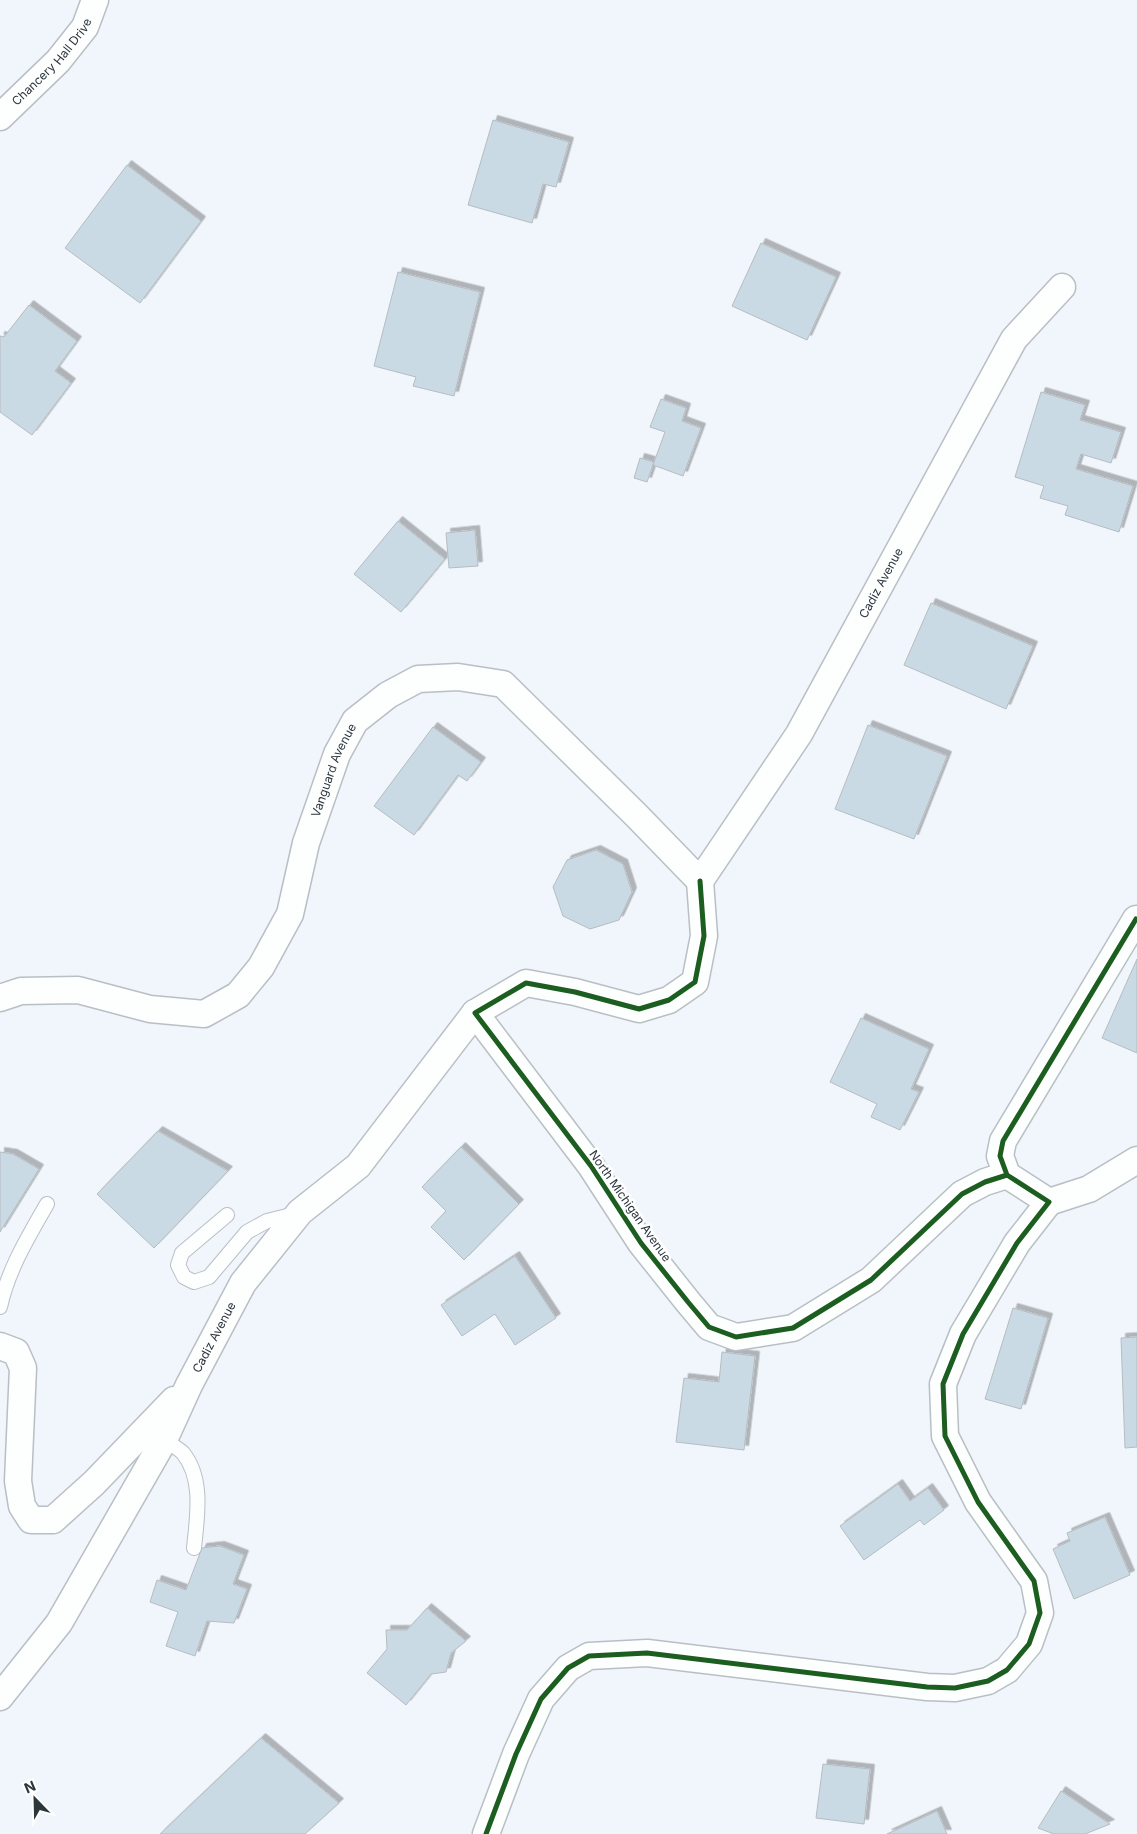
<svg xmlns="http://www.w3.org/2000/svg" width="1137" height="1834" viewBox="0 0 1137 1834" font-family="Inter,sans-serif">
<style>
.building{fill:#cadae4;stroke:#b5bcc1;filter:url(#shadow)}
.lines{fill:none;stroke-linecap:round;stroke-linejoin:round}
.service-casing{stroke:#b8bfc5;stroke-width:16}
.minor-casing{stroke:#b8bfc5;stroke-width:29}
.service{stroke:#fdfefe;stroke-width:14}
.minor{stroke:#fdfefe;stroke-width:26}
.cycleway-casing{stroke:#fff;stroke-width:8}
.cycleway{stroke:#1b5e20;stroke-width:5}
.labels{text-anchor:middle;stroke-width:5;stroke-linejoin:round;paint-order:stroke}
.street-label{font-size:12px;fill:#2b363d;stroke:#fff}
</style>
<defs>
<filter id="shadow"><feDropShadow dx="4.5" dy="-4.5" stdDeviation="0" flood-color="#0004"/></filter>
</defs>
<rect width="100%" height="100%" fill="#f0f6fb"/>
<path class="building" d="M493,120L569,142L556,187L543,184L532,223L468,205Z
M127,165L201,221L140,303L65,248Z
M761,243L836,277L807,340L732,306Z
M398,272L480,292L454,396L413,386L416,377L374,366Z
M29,305L77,341L55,371L71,383L32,435L0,412V336L4,337Z
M1041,392L1085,405L1080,420L1121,432L1111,463L1081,454L1076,469L1133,486L1119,532L1065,515L1068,506L1040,498L1044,486L1015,477Z
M661,399L686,408L682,421L701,428L683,476L653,465L665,432L650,427Z
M640,458L654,462L647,482L634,478Z
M398,521L445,559L401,612L354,574Z
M475,530L478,566L449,568L446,533Z
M931,603L1033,646L1006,709L904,665Z
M868,725L947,756L914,839L835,809Z
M433,727L481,762L467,781L458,775L414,835L374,806Z
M596,850L623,864L632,892L619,920L590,929L563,916L553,887L567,860Z
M1137,959V1053L1102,1038Z
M861,1018L929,1049L911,1089L919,1092L900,1130L871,1117L877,1104L830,1082Z
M158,1131L228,1171L154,1248L97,1194Z
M461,1147L519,1204L464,1260L431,1227L446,1211L422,1187Z
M0,1152L13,1154L39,1169L0,1232Z
M515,1256L556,1318L515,1345L495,1314L462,1336L441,1305Z
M1013,1308L1048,1318L1021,1409L985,1399Z
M1137,1337V1447L1125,1448L1121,1338Z
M722,1352L755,1356L744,1450L676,1442L684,1378L719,1382Z
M898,1484L910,1501L928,1488L944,1510L924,1525L920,1520L864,1560L840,1526Z
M1105,1517L1130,1575L1074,1599L1053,1549L1070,1541L1067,1533Z
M220,1546L244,1555L233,1584L247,1589L234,1623L207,1621L195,1656L166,1646L178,1612L150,1602L157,1580L186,1590L202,1548Z
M427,1608L466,1641L451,1653L446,1672L431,1674L406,1705L367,1673L387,1649L386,1630H407Z
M261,1738L339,1803L305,1834H160Z
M823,1764L870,1769L864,1824L816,1818Z
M1061,1791L1110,1824L1085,1834H1054L1038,1828Z
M937,1811L947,1834H887Z"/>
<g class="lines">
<g class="service-casing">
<path id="service" d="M227,1215L182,1253L178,1265L184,1277L194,1282L209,1277L247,1232L267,1221L295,1214
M0,1307C8,1270 28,1237 47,1204
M164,1440C170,1444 178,1448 183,1453C204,1479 197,1517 194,1548"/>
</g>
<g class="minor-casing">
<g id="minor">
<path id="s1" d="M0,117L58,61L85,27L95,0"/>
<path d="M700,881L704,936L695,982L669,1000L639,1009L575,992L526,983L475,1013L591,1166L641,1243L688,1302L709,1327L736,1337L793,1328L871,1280L962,1194L985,1182L1007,1175"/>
<path id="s2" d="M700,881L799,734L1014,339L1062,287"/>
<path id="s3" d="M0,998L21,991L78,990L150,1009L204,1014L238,995L261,967L290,914L306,843L337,754L355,721L388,695L418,679L458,677L503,684L637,816L700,881"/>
<path d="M1049,1202L1089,1189L1137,1160"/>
<path d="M0,1346L16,1352L23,1368L18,1481L22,1506L31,1520H53L94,1483L174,1400"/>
<path id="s4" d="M0,1697L59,1623L164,1440L189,1385L243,1283L300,1212L358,1166L475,1013"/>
<path d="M486,1834L516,1754L541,1699L568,1668L589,1656L647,1653L927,1687L955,1688L988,1681L1007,1670L1029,1644L1040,1613L1034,1581L978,1502L945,1436L943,1384L963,1334L1017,1243L1049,1202L1007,1175L1000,1156L1003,1141L1136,919"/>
</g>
</g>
<use href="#service" class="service"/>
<use href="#minor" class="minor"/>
<g class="cycleway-casing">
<path id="cycleway" d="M700,881L704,936L695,982L669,1000L639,1009L575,992L526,983L475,1013L591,1166L641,1243L688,1302L709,1327L736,1337L793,1328L871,1280L962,1194L985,1182L1007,1175
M486,1834L516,1754L541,1699L568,1668L589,1656L647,1653L927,1687L955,1688L988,1681L1007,1670L1029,1644L1040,1613L1034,1581L978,1502L945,1436L943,1384L963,1334L1017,1243L1049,1202L1007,1175L1000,1156L1003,1141L1136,919"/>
</g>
<use href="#cycleway" class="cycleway"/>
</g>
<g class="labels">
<g class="street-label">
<text dy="4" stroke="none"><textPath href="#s1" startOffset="76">Chancery Hall Drive</textPath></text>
<text dy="4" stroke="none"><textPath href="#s2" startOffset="349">Cadiz Avenue</textPath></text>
<text dy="4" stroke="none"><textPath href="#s3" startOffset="494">Vanguard Avenue</textPath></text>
<text transform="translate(630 1206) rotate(55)" y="4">North Michigan Avenue</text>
<text dy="4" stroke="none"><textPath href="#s4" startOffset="420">Cadiz Avenue</textPath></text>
</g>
</g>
<g transform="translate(35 1799) rotate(337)" stroke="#ffffff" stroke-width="4" paint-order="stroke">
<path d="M0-4L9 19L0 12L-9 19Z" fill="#2b363d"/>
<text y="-8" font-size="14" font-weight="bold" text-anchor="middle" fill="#2b363d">N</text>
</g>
</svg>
